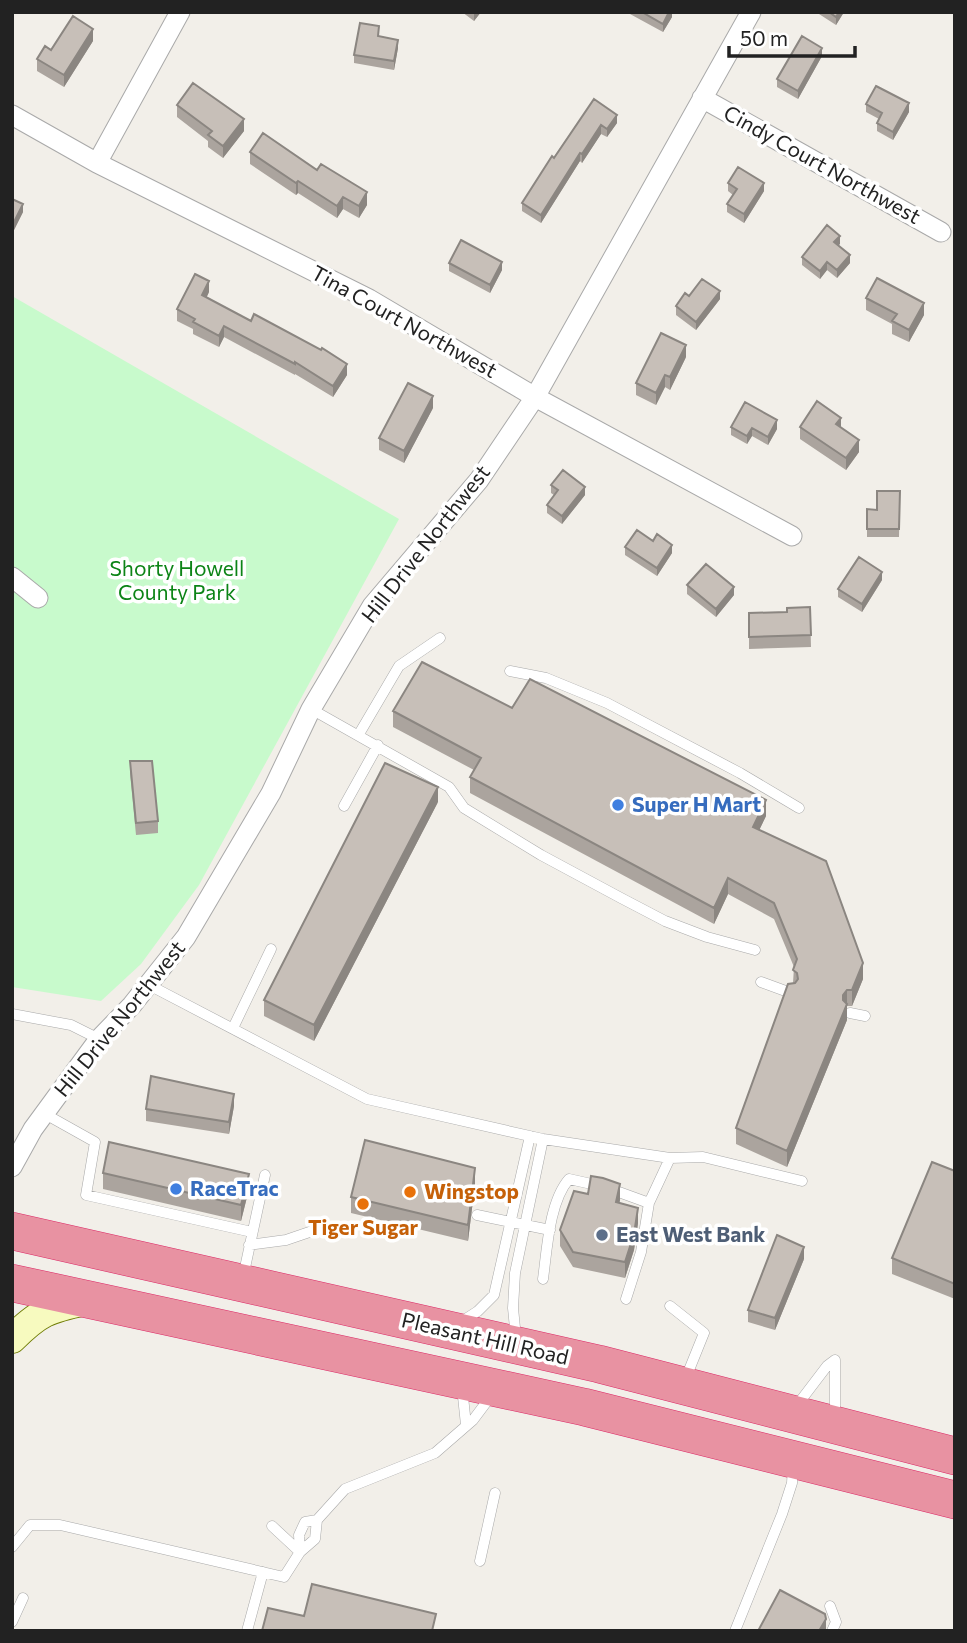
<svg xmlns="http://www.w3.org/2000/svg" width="967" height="1643" viewBox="0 0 967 1643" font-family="Commissioner,sans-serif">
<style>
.park{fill:#c8facc}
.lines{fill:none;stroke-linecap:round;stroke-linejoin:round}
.lane-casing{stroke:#a9a9a9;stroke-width:11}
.street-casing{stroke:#a9a9a9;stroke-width:21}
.secondary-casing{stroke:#707d05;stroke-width:30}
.highway-casing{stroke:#dc2a67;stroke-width:38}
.lane{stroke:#fff;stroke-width:10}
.street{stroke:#fff;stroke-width:19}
.secondary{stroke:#f7fabf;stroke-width:28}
.highway{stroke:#e892a2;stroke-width:37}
.wall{fill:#aba49e}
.shaded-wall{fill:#8b8681}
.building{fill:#c7bfb8;stroke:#8b8681;stroke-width:2}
.shop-dot{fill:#3f7fe0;stroke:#fff;stroke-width:2.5}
.food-dot{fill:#e8710a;stroke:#fff;stroke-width:2.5}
.service-dot{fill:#5c6f8a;stroke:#fff;stroke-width:2.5}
.labels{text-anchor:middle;stroke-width:7;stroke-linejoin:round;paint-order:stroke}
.street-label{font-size:21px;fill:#222;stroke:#fff}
.park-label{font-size:21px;fill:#0c8416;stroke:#fff}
.shop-label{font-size:21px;font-weight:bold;fill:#366cbe;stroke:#fff;text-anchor:start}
.food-label{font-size:21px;font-weight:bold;fill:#c56008;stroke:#fff;text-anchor:start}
.service-label{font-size:21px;font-weight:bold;fill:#4e5e75;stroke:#fff;text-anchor:start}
</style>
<rect width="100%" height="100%" fill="#f2efe9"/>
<path class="park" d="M12,296L399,519L199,885L141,964L101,1001L12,987Z"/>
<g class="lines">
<g class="lane-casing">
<path id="lane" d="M510,671L546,678L607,703L740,773L799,808
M311,709L449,787L464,808L541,855L621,898L665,921L707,937L755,950
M359,734L399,666L440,638
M344,806L378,745
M761,982L791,993
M149,985L367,1099L543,1139L670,1158L703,1157L802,1181
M850,1013L865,1016
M12,1014L71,1025L99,1039
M233,1028L271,949
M45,1114L95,1142L86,1195L252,1232
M477,1215L550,1230
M249,1245L286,1240L327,1226
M243,1277L265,1175
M543,1279C547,1250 549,1202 569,1179L605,1187L649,1203
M626,1299L641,1252L649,1203L670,1158
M670,1306L704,1333L685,1380
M461,1322L478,1311L494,1295L530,1136
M516,1338L513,1308L515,1273L543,1139
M835,1360V1419
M462,1387L466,1425
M795,1408L827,1366L835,1360
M272,1526L300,1552
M12,1547L30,1525H60L284,1577L300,1552L315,1539L317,1520
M300,1552L299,1535L305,1522L317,1520L345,1489L435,1453L473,1420L491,1396
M480,1561L495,1493
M830,1606L836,1622L832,1631
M12,1622L23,1598
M247,1631L263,1572
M735,1631L782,1514L792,1483L793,1467"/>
</g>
<g class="street-casing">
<path id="street" d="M702,98L941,232
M12,115L97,163L369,299L535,397L792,536
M97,163L180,12
M12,577L38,598
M12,1167L33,1129L99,1039L132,1005L186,937L271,793L311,709L372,606L479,480L535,397L751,12"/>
</g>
<g class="secondary-casing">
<path id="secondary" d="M12,1339C39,1312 48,1309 85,1301"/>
</g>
<g class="highway-casing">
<path id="highway" d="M12,1231L599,1364L955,1456
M12,1283L584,1407L955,1500"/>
</g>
<use href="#lane" class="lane"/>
<use href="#street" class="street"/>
<use href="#secondary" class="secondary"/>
<use href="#highway" class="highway"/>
</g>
<path class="wall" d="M462,12H481L474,21Z
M630,12H672V17L663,32L630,14Z
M819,12H844L836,25L819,14Z
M93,41L64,87L37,71V59L51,50Z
M398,48L394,70L354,63V55Z
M822,56L798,99L777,87V79Z
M594,99L617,123L607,137L601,134L582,163L580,161L541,223L522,211V203Z
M866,104L909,112L893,140L877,131V123L879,119L866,112Z
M177,105L244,131L223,158L208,147V141L177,117Z
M955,151V167L953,166V154Z
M250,152L367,205L359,218L343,209L337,218L298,193L296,195L250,164Z
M728,183L764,191L744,223L727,212V204L733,195L728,191Z
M12,199L23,212L14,230L12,229Z
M840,244L838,245L850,263L837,278L827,270L820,279L802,265V257Z
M449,263L502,270L490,293L449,271Z
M209,292L206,298L347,375L333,397L295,374V375L224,337L219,347L193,334V329L177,321V309Z
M689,296L720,299L696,330L676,315V306Z
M866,298L924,315L909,342L892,334V324L866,310Z
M686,357L670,390L665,387L656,405L636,395V383Z
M433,408L404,463L379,450V438Z
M731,427L777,429L768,445L752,436L747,444L731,435Z
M800,427L841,428L859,452L846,470L800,439Z
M551,485L585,495L562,524L547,513V505L554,495L551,493Z
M900,491L899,537H867V509L877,510Z
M625,547L672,553L657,576L625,555Z
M882,580L862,612L838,597V589Z
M687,585L734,595L716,617L687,594Z
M810,607L811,647L749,649V613L787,612Z
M512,708L766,816L759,830L863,979L852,1006H847V1020L787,1167L736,1144V1128L793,983L794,967L774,919L728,894L714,924L470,793V777L474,770L393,727V711Z
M130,761L158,821V833L136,835L130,773Z
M438,802L314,1041L264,1016V1000Z
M234,1106L229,1134L146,1121V1109Z
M955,1171V1299L892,1274V1258Z
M103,1173L249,1189L241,1221L103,1189Z
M475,1184L468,1241L351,1213V1197Z
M588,1194L620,1200L619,1203L638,1223L634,1250L625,1278L573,1267L560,1246V1230Z
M804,1259L775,1330L748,1322V1310Z"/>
<path class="shaded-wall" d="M475,12H481L474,21V13Z
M669,12H672V17L663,32V24Z
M839,12H844L836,25V17Z
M93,29V41L64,87V75Z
M398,40V48L394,70V61Z
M822,48V56L798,99V91Z
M909,103V112L893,140V132Z
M617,115V123L607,137V129Z
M244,119V131L223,158V146Z
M601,125V134L582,163V154Z
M580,153V161L541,223V215Z
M298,181V193L296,195V183Z
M764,183V191L744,223V214Z
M367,192V205L359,218V206Z
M343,197V209L337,218V206Z
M23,204V212L14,230V222Z
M840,236V244L834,250V242Z
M850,255V263L837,278V270Z
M502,262V270L490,293V285Z
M827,262V270L820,279V271Z
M209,281V292L202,307V295Z
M720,291V299L696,330V322Z
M924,303V315L909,342V330Z
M224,326V337L219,347V336Z
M686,345V357L670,390V377Z
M347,364V375L333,397V386Z
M665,375V387L656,405V393Z
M433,396V408L404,463V451Z
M841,418V430L836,424Z
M777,420V429L768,445V437Z
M752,428V436L747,444V436Z
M859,440V452L846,470V458Z
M585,487V495L562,524V516Z
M672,545V553L657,576V568Z
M882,572V580L862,612V604Z
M734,587V595L716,617V609Z
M438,787V802L314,1041V1025Z
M766,800V816L753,843V827Z
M728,878V894L714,924V908Z
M863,963V979L852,1006V990Z
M847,990V1020L787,1167V1151L843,995Z
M234,1094V1106L229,1134V1122Z
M475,1168V1184L468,1241V1225Z
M249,1174V1189L241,1221V1205Z
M620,1184V1200L616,1218V1202Z
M638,1208V1223L634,1250L625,1278V1262Z
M804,1247V1259L775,1330V1318Z
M826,1619V1631H819Z"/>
<path class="building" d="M642,12H669L663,24Z
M829,12H839L836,17Z
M73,16L93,29L64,75L37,59L45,46L51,50Z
M360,23L379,26L378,36L398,40L394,61L354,55Z
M802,36L822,48L798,91L777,79Z
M193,83L244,119L223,146L208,135L212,131L177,105Z
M876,86L909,103L893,132L877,123L882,113L866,104Z
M594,99L617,115L607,129L601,125L582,154L580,153L541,215L522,203L552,156L554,158Z
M263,133L317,170L321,164L367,192L359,206L343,197L337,206L298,181L296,183L250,152Z
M738,167L764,183L744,214L727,204L737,189L728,183Z
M12,199L23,204L14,222L12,221Z
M827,225L840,236L834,242L850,255L837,270L827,262L820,271L802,257Z
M461,240L502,262L490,285L449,263Z
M195,274L209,281L202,295L251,321L254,314L321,350L322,348L347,364L333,386L295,362V364L224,326L219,336L193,322L195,319L177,309Z
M877,278L924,303L909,330L892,321L897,314L866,298Z
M702,279L720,291L696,322L676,306L685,293L689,296Z
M661,333L686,345L670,377L665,375L656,393L636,383Z
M408,383L433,396L404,451L379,438Z
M817,401L841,418L836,424L859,440L846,458L800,427Z
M745,402L777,420L768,437L752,428L747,436L731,427Z
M563,470L585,487L562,516L547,505L558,490L551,485Z
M877,491H900L899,529H867V509L877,510Z
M637,530L653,541L657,534L672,545L657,568L625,547Z
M859,557L882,572L862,604L838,589Z
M706,564L734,587L716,609L687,585Z
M810,607L811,635L749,637V613L787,612V608Z
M422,662L512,708L530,679L766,800L753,827L826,861L863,963L852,990H847L843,995V1000L847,1004L787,1151L736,1128L788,984L795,983L798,979L797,973L793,970L797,959L774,903L728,878L714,908L470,777L481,758L393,711Z
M130,761H152L158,821L136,823Z
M385,763L438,787L314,1025L264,1000Z
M151,1076L234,1094L229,1122L146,1109Z
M365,1140L475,1168L468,1225L351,1197Z
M109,1142L249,1174L241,1205L103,1173Z
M932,1162L955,1171V1284L892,1258Z
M591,1176L603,1178L620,1184L616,1202L638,1208L634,1234L625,1262L573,1252L560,1230L574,1191L588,1194Z
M777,1235L804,1247L775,1318L748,1310Z
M312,1584L436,1614L432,1631H262L268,1608L304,1616Z
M780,1590L825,1614L826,1619L819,1631H758Z"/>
<g class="shop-dot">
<circle cx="618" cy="805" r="7"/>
<circle cx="176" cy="1189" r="7"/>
</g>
<g class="food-dot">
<circle cx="410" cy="1192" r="7"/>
<circle cx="363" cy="1204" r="7"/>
</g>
<circle class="service-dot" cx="602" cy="1235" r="7"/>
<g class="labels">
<g class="street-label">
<text transform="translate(822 165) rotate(29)" y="7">Cindy Court Northwest</text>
<text transform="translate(404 322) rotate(29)" y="7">Tina Court Northwest</text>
<text transform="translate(426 544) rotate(-52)" y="7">Hill Drive Northwest</text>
<text transform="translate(120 1019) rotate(-51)" y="7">Hill Drive Northwest</text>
<text transform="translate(485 1339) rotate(13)" y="7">Pleasant Hill Road</text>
</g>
<g class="park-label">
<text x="177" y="576">Shorty Howell<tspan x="177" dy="24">County Park</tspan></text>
</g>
<g class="shop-label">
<text x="632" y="812">Super H Mart</text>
<text x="190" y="1196">RaceTrac</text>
</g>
<g class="food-label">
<text x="424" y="1199">Wingstop</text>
<text x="363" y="1235" text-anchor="middle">Tiger Sugar</text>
</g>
<g class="service-label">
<text x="616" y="1242">East West Bank</text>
</g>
</g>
<rect width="967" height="1643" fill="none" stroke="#222222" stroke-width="28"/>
<path d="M729 46v10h126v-10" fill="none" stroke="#222222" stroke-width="3.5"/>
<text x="740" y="46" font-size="21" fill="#222222" stroke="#ffffff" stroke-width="5" paint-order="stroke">50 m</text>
</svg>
